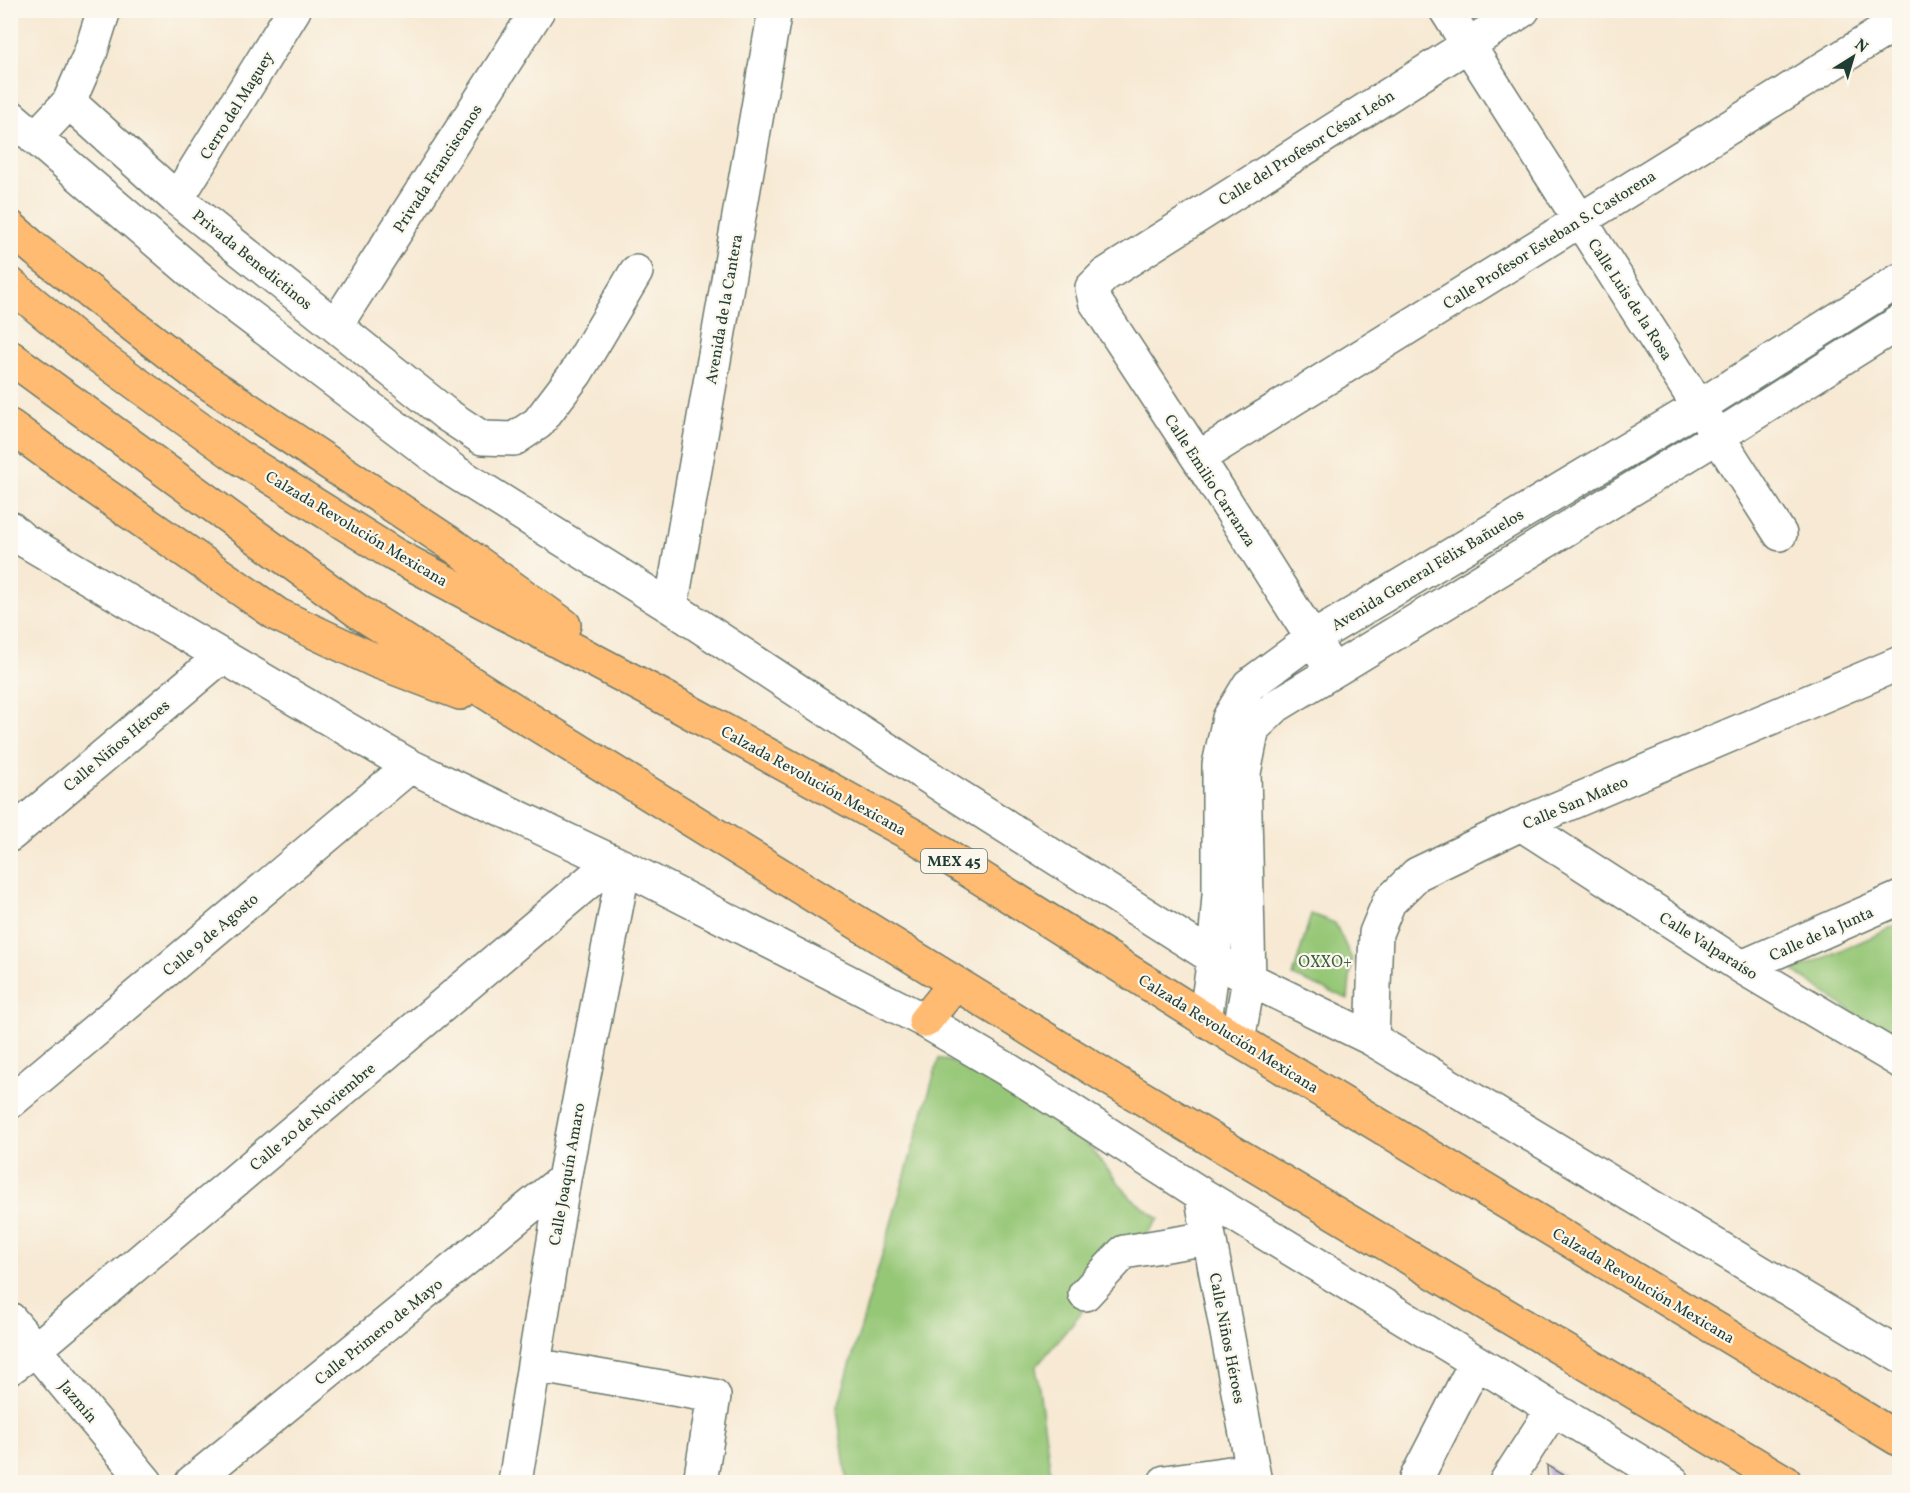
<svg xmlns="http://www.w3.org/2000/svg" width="1910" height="1493" viewBox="0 0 1910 1493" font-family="Vollkorn,serif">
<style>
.green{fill:#96c777;stroke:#5a8256;stroke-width:1.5}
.building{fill:#b5a4d6}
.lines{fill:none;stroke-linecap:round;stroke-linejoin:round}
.minor-casing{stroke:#6b796c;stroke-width:36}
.major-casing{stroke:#6b796c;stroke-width:36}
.minor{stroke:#fff;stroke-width:33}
.major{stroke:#febb71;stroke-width:33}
.labels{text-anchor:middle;stroke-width:4.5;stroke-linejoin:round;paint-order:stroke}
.shield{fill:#fbf7ec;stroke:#61756b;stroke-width:1.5}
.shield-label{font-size:15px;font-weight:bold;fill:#1f3d34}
.street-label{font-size:16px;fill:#1f3d34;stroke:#fbf7ec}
.park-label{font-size:16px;fill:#3d6045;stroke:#fbf7ec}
</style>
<rect width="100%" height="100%" fill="#fbf7ec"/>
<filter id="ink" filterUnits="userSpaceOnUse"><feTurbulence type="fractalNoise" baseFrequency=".0167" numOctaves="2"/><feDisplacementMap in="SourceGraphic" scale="12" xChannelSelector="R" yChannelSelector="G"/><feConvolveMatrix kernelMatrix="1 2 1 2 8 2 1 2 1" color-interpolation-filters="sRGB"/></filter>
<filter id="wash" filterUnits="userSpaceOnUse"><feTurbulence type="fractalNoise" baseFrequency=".008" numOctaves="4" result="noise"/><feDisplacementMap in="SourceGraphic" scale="24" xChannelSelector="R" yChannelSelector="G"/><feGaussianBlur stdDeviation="1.35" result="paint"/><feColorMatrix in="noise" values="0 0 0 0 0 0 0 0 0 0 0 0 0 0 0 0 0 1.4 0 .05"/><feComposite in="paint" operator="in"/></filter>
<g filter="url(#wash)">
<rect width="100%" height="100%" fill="#f7e9d3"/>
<path class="green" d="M1311,914L1335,923L1352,959L1348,999L1293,976Z
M1899,925V1045L1794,971Z
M939,1058L992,1077L1034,1103L1086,1143L1131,1198L1159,1219L1036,1367L1052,1482H847L837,1410Z"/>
<g id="blocks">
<path class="building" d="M1547,1465L1575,1482H1548Z"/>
</g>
</g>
<g filter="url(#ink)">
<use href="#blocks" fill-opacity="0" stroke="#6b796c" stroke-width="1.5"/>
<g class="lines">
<g class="minor-casing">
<path id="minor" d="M1446,10L1780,534
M69,102L90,54L104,10
M10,116L205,283L455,472L671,607L947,789L1214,958L1249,979L1372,1039L1900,1356
M35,138L69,102L177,199L447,415L482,438L514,439L538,423L576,373L636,272
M177,199L294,10
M336,325L538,10
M1198,458L1900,21
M10,528L22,539L410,766L624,867L925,1021L1008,1070L1201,1194L1673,1482
M671,607L775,10
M1324,657L1198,458L1095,301L1092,288L1105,275L1523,10
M1521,824L1742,967L1900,1061
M10,835L222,656
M1742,967L1900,898
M1205,1020L1214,958L1219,895V765L1229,718L1249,685L1313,638L1700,406L1900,280
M1372,1039L1376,933L1389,902L1417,874L1521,824L1900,663
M1238,1040L1249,979L1244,773L1253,728L1276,706L1717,437L1900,322
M10,1102L410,766
M1201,1194L1255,1482
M1085,1294L1124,1252L1209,1238
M10,1319L146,1482
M534,1365L714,1396L700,1482
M10,1368L36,1349L612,862
M192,1482L564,1179
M515,1482L564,1179L624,867
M1165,1482L1252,1470
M1416,1482V1479L1476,1362
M1506,1482L1553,1409"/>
</g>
<g class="major-casing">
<path id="major" d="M10,227L36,250L201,378L457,548L564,625
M10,284L86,347L237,456L395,555L665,698L916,837L1238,1040L1900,1440
M10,357L359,612L525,717L1112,1080L1785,1482
M10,426L95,488L278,615L376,661L460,693
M925,1021L955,984"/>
</g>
<use href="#minor" class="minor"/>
<use href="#major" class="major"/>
</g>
</g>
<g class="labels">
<rect class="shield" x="921" y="849" width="66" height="24" rx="4.5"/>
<g class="shield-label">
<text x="954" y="866">MEX 45</text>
</g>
<g class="street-label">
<text transform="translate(236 105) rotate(-58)" y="6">Cerro del Maguey</text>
<text transform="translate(1306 147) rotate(-32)" y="6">Calle del Profesor César León</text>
<text transform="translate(437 168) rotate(-57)" y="6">Privada Franciscanos</text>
<text transform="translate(1549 239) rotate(-32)" y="6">Calle Profesor Esteban S. Castorena</text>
<text transform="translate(253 259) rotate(39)" y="6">Privada Benedictinos</text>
<text transform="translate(1631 299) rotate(57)" y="6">Calle Luis de la Rosa</text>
<text transform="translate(723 309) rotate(-80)" y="6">Avenida de la Cantera</text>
<text transform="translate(1211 480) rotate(57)" y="6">Calle Emilio Carranza</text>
<text transform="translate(357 528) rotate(31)" y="6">Calzada Revolución Mexicana</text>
<text transform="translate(1427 569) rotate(-31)" y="6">Avenida General Félix Bañuelos</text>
<text transform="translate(116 745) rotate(-40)" y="6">Calle Niños Héroes</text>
<text transform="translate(814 780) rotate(29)" y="6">Calzada Revolución Mexicana</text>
<text transform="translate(1575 802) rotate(-23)" y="6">Calle San Mateo</text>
<text transform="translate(1821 933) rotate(-24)" y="6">Calle de la Junta</text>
<text transform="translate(210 934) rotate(-40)" y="6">Calle 9 de Agosto</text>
<text transform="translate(1709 945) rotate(32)" y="6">Calle Valparaíso</text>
<text transform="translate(1229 1033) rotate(32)" y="6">Calzada Revolución Mexicana</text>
<text transform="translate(312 1116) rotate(-40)" y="6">Calle 20 de Noviembre</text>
<text transform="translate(566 1174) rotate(-80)" y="6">Calle Joaquín Amaro</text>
<text transform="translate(1644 1285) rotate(31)" y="6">Calzada Revolución Mexicana</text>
<text transform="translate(378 1331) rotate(-39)" y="6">Calle Primero de Mayo</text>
<text transform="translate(1228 1338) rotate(79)" y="6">Calle Niños Héroes</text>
<text transform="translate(79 1401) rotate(50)" y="6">Jazmín</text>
</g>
<g class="park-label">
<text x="1325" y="967">OXXO+</text>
</g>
</g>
<rect width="1910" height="1493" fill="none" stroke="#fbf7ec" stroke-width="36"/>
<g transform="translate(1853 57) rotate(37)" stroke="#fbf7ec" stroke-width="4.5" paint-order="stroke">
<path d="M0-4.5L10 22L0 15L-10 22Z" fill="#1f3d34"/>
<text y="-9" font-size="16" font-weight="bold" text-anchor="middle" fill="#1f3d34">N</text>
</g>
</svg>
